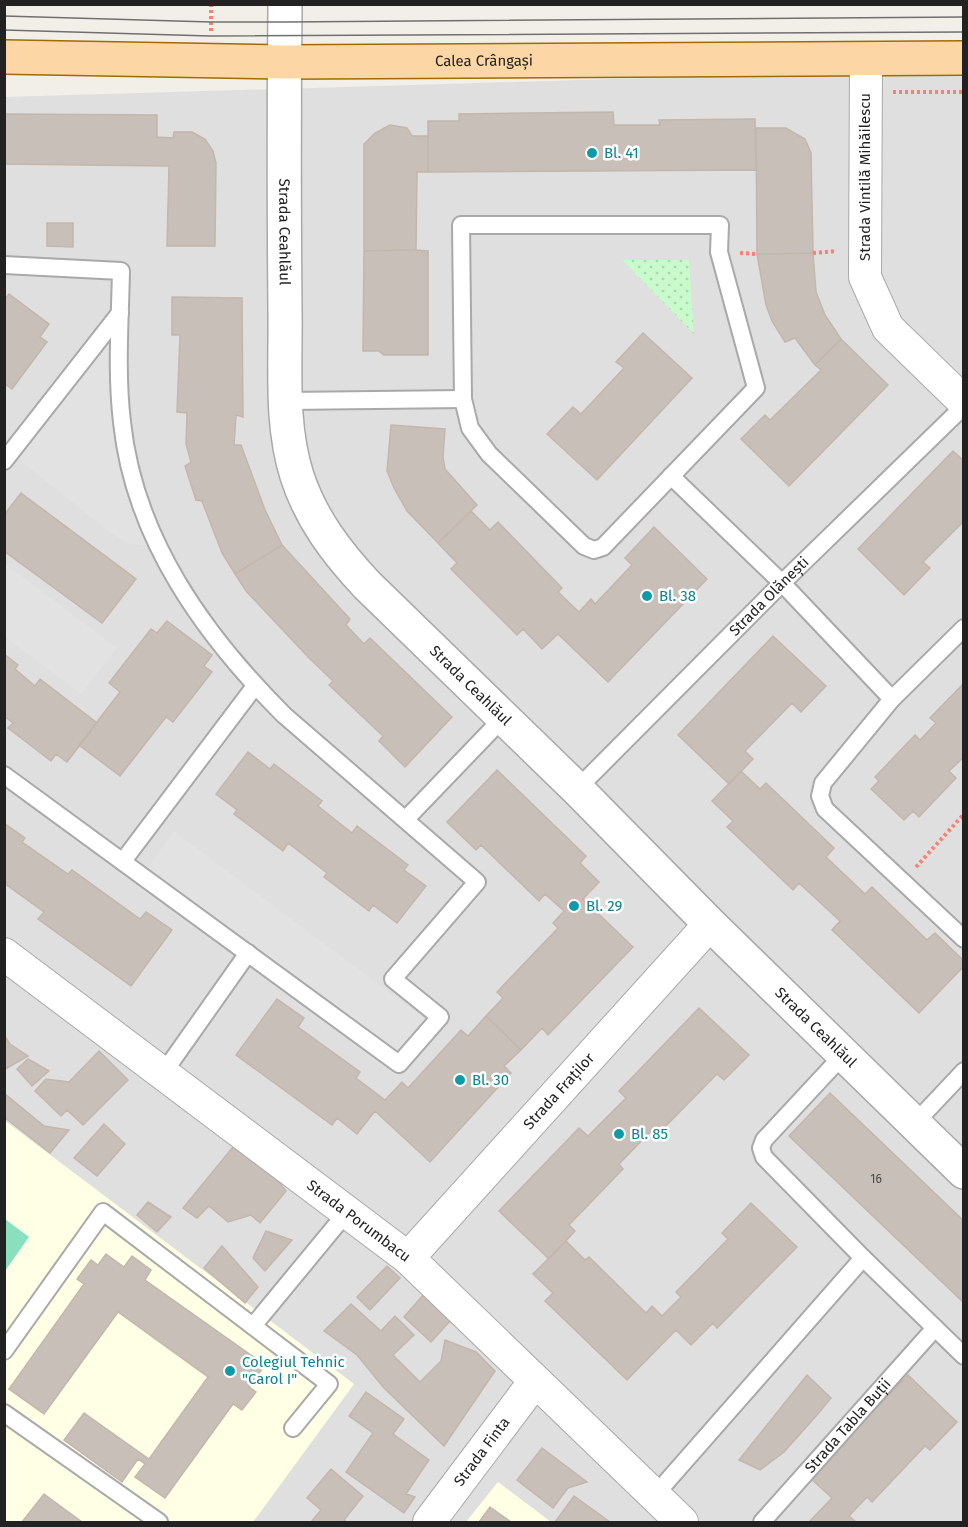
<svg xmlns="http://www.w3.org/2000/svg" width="968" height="1527" viewBox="0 0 968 1527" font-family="'Fira Sans',sans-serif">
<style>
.residential{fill:#e0dfdf}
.education{fill:#ffffe5}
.park{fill:url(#park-dots)}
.pitch{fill:#88e0be}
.parking{fill:#e2e2e2}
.building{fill:#c7bfb8;stroke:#c4b6ab;stroke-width:1.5}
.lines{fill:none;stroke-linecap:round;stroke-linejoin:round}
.service-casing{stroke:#a9a9a9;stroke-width:20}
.minor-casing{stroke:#a9a9a9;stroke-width:34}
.tertiary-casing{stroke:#a9a9a9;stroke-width:36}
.primary-casing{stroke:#a06b00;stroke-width:36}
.path{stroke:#fa8072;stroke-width:4;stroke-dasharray:3 3;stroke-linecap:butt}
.service{stroke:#fff;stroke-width:16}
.minor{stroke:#fff;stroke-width:32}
.tertiary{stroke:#fff;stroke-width:33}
.primary{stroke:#fcd6a4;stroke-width:33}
.tram{stroke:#707070;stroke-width:1.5}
.culture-dot{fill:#0f9aa8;stroke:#fff;stroke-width:2}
.labels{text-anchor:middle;stroke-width:5;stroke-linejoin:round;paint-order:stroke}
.number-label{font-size:12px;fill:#4b4948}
.street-label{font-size:15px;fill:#222;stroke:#fff}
.culture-label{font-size:15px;fill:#0d838f;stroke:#fff;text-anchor:start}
</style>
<defs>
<pattern id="park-dots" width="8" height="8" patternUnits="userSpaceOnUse" patternTransform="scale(1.5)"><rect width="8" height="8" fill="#c8facc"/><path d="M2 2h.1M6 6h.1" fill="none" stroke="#acd6af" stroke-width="1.8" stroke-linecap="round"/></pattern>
</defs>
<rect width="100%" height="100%" fill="#f2efe9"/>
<path class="residential" d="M887,71H963V1522H5L4,97Z"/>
<path class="education" d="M4,1120L354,1384L253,1522H5Z
M498,1482L551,1522H466Z"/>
<path class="park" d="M622,260H689L694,334Z"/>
<path class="pitch" d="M5,1219L29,1237L5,1271Z"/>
<path class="parking" d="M120,313L119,394L158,546H145L128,543L112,534L11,453Z
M5,564L117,648L81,694L5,637Z
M174,831L425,1019L398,1055L147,869Z"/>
<path class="building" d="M613,112L614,125H660L659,120L755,119L756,170L428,172V121H459V114Z
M4,114L157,115V137L173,138L174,132H192L205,139L213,151L216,163L215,246H167L169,166L4,164Z
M390,125L407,128L412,136H428V172H417L416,250L364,251V144L375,133Z
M756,128H786L805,139L811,153L813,253L757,254Z
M47,223H73V247L47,246Z
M416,250L428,251V355H384L379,351H363L364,251Z
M813,253L816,292L825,315L841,339L815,365L795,338L785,342L772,321L766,305L757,254Z
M9,294L49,324L40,337L47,342L12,389L4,383V300Z
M172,297L242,298L243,417L236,415L234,445H241L265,510L282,545L235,574L222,553L202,501L196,500L185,466L191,462L186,444L187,413L177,412L180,335H172Z
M643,333L692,378L597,480L547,434L573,407L581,414L624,368L616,362Z
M841,339L888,385L789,486L741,439L765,415L770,420L821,370L815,365Z
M391,425L445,429L443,457L445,469L477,505L438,543L407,511L394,488L387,471Z
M953,451L964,461V521L923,562L930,568L904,595L858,549Z
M21,493L136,579L102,623L4,551V515Z
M471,511L490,530L498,522L562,588L558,592L579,612L591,599L595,604L632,565L625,558L654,527L707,579L608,682L558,634L542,649L523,629L517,635L451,569L457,563L438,543Z
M282,545L350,619L346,625L364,644L370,638L452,717L405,767L379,741L383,736L329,685L333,681L309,658L246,591L235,574Z
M167,621L212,655L204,666L212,672L173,722L166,717L120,776L79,745L120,692L109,683L151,629L157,633Z
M773,636L826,686L801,712L792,703L745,751L753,759L729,784L678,735Z
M4,654L18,665L15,669L35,686L40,679L97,723L67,762L56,754L51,761L8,728L13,723L4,716Z
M964,683V757L949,771L956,778L919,817L913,811L904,820L871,789L879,781L875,777L915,735L920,740L936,723L930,718Z
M248,752L270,769L274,764L322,801L318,806L352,833L357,826L408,865L404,870L426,886L397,923L373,905L369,911L324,877L327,873L288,843L283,851L234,814L237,810L216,794Z
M497,770L586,856L580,863L599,882L583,899L633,947L548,1035L542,1028L521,1050L486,1016L503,998L497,992L558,928L553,923L564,911L545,894L539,901L481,845L476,850L447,822Z
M741,771L760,789L766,783L834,848L826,857L865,894L872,887L927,940L935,933L964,961V966L919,1013L832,930L840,921L799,883L793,890L727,827L733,821L712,801Z
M4,823L25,838L22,842L68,874L72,870L140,919L146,912L172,930L131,986L38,919L44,912L4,883Z
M277,999L304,1018L298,1027L360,1072L356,1078L385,1100L402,1082L408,1088L461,1030L468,1036L486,1016L521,1050L504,1066L511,1073L430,1162L375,1111L357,1134L337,1118L332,1125L236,1055Z
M699,1008L749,1055L724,1080L717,1074L661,1131L656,1126L619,1164L623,1169L569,1225L575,1231L549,1259L499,1211L579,1128L588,1136L626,1098L619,1091Z
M4,1035L10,1044L28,1056L4,1070Z
M99,1051L128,1080L83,1125L67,1110L61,1116L35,1091L46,1079L69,1082Z
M28,1059L49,1071L32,1086L17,1069Z
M4,1093L44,1126L69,1130L50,1153L4,1117Z
M830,1093L964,1221V1303L789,1136Z
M104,1124L125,1144L97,1176L74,1158Z
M233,1147L274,1176L286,1191L260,1223L251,1215L228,1222L209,1206L197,1218L183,1208Z
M148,1202L171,1217L157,1232L137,1215Z
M751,1203L797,1247L717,1328L713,1323L691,1345L676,1330L627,1380L545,1301L553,1293L533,1274L566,1241L585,1260L589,1257L646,1313L652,1306L662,1316L681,1297L676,1292L728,1239L722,1233Z
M266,1231L292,1240L265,1271L253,1258Z
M222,1246L258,1287L245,1303L204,1268Z
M106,1254L124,1267L132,1256L151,1270L145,1280L265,1365L249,1387L256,1392L242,1410L233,1404L165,1498L135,1477L145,1464L138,1459L122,1482L64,1440L84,1413L149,1459L208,1377L118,1312L44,1414L9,1389L84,1284L77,1279L91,1260L98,1265Z
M387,1266L400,1278L370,1310L357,1297Z
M423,1295L451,1320L431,1342L404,1317Z
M351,1304L381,1331L395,1316L414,1335L393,1355L420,1382L441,1361L445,1340L476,1352L495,1371L444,1446L384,1388L357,1355L324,1331Z
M807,1375L831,1398L817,1415L784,1452L760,1470L739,1460Z
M908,1375L957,1422L930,1450L925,1446L872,1502L867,1497L849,1516L856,1522H809L832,1498L809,1477Z
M366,1392L404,1419L393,1434L429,1460L406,1494L415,1497L404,1513L346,1472L373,1433L349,1416Z
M542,1448L587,1482L568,1488L553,1508L517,1480Z
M331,1469L363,1496L344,1520L347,1522H311L321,1510L307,1498Z
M44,1494L82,1522H22Z
M574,1496L610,1522H555Z
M490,1507L511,1522H479Z"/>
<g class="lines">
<g class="service-casing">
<g id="service">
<path d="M461,225H720L719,252L756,388L603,547L594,550L584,546L489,454L470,428L463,399Z"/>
<path d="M4,265L121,271C120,321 116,372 122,422C134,538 204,635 284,715L477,882L393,979L440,1017L399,1064L4,775"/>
<path d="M286,401L463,399"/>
<path d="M4,461L120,313"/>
<path d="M671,476L782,583L892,699"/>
<path d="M964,628L892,699L823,783L820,796L825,809L964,939"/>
<path id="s1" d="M577,789L782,583L964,406"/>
<path d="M406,819L503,718"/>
<path d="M123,861L255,686"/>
<path d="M844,1054L764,1140L761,1148L764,1157L863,1258L964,1356"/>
<path d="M164,1072L248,953"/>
<path d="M915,1123L964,1071"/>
<path d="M253,1326L347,1212"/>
<path d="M4,1351L103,1212L329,1384L293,1428"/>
<path d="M4,1413L159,1522"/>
<path d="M655,1495L863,1258"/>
<path id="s2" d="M762,1522L935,1328"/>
</g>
</g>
<g class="minor-casing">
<g id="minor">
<path d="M866,60L865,277L888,328L964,402"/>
<path id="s3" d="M4,954L408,1258L682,1522"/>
<path id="s4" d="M408,1258L710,924"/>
<path id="s5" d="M429,1522L535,1381"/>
</g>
</g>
<g class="tertiary-casing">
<g id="tertiary">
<path id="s6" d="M285,4C284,106 284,207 285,309C286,364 280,423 297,476C311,519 337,553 367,585L577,789L710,924L964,1172"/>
</g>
</g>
<g class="primary-casing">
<g id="primary">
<path id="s7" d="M4,57L284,62L964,58"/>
</g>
</g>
<path class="path" d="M211,31V4
M893,92H964
M740,253L757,254
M813,253L837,251
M916,867L964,814"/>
<use href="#service" class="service"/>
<use href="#minor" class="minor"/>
<use href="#tertiary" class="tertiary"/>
<use href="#primary" class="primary"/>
<path class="tram" d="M4,16L211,22H285L964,17
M4,30L210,36L964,32"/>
</g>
<g class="culture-dot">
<circle cx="592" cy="153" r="6"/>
<circle cx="647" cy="596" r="6"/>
<circle cx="574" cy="906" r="6"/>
<circle cx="460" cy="1080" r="6"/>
<circle cx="619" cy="1134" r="6"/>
<circle cx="230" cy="1371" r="6"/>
</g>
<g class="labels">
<g class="number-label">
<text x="876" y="1183">16</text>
</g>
<g class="street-label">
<text dy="5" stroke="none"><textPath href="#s7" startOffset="480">Calea Crângași</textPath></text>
<text transform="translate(865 177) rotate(-90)" y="5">Strada Vintilă Mihăilescu</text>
<text dy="5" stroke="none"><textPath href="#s6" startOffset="228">Strada Ceahlăul</textPath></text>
<text dy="5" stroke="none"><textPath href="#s1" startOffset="272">Strada Olănești</textPath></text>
<text dy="5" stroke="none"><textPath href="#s6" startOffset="748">Strada Ceahlăul</textPath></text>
<text dy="5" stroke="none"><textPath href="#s6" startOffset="1234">Strada Ceahlăul</textPath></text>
<text dy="5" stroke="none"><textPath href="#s4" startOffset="225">Strada Fraților</textPath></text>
<text dy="5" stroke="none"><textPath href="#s3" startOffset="444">Strada Porumbacu</textPath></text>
<text dy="5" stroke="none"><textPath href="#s2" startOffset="129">Strada Tabla Buții</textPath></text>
<text dy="5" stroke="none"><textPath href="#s5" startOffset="88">Strada Finta</textPath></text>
</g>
<g class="culture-label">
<text x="604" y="158">Bl. 41</text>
<text x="659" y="601">Bl. 38</text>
<text x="586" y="911">Bl. 29</text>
<text x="472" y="1085">Bl. 30</text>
<text x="631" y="1139">Bl. 85</text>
<text x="242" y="1367">Colegiul Tehnic<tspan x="242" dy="17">"Carol I"</tspan></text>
</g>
</g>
<rect width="968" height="1527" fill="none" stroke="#222222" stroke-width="12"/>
</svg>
